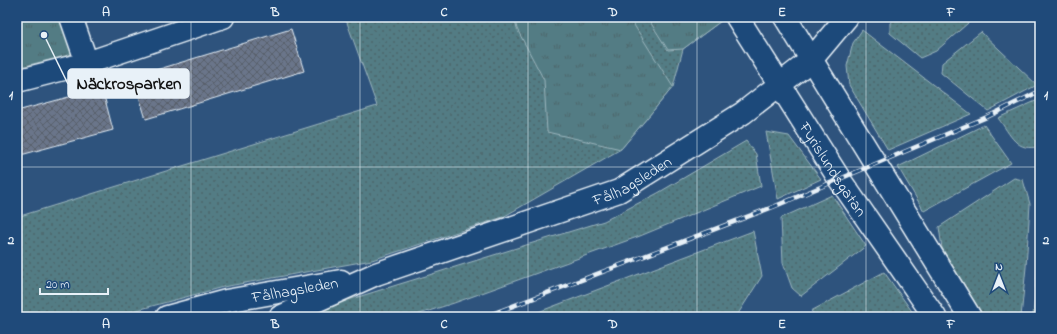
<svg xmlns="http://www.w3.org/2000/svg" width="1057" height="334" viewBox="0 0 1057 334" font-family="'Indie Flower',sans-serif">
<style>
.grass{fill:url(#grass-dots);stroke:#9db6be}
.park{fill:url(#park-tufts);stroke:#9db6be}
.building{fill:url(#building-cross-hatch);stroke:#e8f1f8}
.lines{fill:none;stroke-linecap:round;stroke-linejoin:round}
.minor-casing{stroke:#e8f1f8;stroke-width:25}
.tertiary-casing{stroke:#e8f1f8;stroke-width:25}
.secondary-casing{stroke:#e8f1f8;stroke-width:25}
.minor{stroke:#1f4a7a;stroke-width:22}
.tertiary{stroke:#1f4a7a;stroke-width:22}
.secondary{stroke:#1f4a7a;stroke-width:22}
.rail-casing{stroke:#e8f1f8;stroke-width:4.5}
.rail{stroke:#1f4a7a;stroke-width:3;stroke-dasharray:9;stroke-linecap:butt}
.grid{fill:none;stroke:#e8f1f8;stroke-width:1;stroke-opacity:0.55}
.labels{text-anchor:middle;stroke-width:3;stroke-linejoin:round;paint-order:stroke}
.street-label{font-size:16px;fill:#e8f1f8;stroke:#1f4a7a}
.leader{fill:none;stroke:#e8f1f8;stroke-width:1.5}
.callout-dot{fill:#e8f1f8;stroke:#1f4a7a;stroke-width:1.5}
.callout{fill:#e8f1f8;stroke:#e8f1f8;stroke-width:1.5}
.callout-label{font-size:17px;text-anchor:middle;font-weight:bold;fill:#111}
.neatline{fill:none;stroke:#e8f1f8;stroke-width:1.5}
.grid-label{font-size:13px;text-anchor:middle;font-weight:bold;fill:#e8f1f8}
</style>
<defs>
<pattern id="grass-dots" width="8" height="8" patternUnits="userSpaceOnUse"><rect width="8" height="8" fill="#527c84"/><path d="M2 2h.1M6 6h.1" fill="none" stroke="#4d656a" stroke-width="1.8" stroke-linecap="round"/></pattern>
<pattern id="park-tufts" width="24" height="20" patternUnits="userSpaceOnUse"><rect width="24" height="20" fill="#527c84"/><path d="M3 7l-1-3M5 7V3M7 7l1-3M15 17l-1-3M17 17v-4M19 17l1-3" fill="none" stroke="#4d656a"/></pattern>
<pattern id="building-cross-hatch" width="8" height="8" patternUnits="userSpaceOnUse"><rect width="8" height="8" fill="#6b758a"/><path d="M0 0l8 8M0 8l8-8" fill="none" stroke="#585e6a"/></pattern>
</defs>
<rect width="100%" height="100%" fill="#2e537d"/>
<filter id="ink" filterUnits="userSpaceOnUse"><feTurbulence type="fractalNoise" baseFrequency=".025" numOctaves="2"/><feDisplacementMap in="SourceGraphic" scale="8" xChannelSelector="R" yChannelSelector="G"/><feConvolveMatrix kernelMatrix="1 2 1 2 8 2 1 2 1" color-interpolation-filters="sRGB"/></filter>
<g filter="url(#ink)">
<path class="grass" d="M345,17H718L721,21L683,49L673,87L621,149L503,217L372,260L223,287L111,317H17V217L377,106Z
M895,17H975L936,51L920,58L890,33V23Z
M862,30L876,41L971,114L888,150L849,85L847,66L853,43Z
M981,32L1037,85L988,111L941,73L942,63Z
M1040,99V146C1016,153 1011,135 998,118Z
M984,125L1011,163L924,211L898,167Z
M766,132L789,136L821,179L778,199Z
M746,141L756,154L761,186L640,236L454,303L410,317H293L604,221L658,193Z
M1014,178L1023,180L1030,204L1026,267L1021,317H984L942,248L939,227Z
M832,195L866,246L801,296L792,288L783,263L781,218Z
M753,231L762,276L736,317H525Z
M1040,238V317H1033Z
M884,272L916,317H816L811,311Z"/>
<path class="park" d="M17,17H65L77,53L17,68Z
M514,17H629L673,87L621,149L547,132L544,80L517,29Z
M647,17H719L721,21L683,49L668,50Z"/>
<path class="building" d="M291,29L304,71L146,119L133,77Z
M102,88L113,130L17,156V111Z"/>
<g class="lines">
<g class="minor-casing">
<path id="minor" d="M71,17L87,63
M17,81L87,63L223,17"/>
</g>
<g class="tertiary-casing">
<g id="tertiary">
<path id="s1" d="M167,317L226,301L341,281"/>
<path id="s2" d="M280,317L376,274L619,191L743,113L779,85L811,60L847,17"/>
</g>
</g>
<g class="secondary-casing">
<g id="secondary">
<path id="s3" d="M737,17L840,180L935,317"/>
<path d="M785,17L970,317"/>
</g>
</g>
<use href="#minor" class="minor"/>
<use href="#tertiary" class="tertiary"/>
<use href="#secondary" class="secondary"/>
<g class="rail-casing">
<path id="rail" d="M484,317L773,207L987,117L1040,91"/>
</g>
<use href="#rail" class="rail"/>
</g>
</g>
<path class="grid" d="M191,17V317M360,17V317M528,17V317M697,17V317M866,17V317M17,167H1040"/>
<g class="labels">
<g class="street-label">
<text dy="6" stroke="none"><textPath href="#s3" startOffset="180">Fyrislundsgatan</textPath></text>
<text dy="6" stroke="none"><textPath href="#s2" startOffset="378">Fålhagsleden</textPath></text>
<text dy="6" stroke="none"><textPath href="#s1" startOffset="131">Fålhagsleden</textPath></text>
</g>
</g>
<path class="leader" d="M44 35L68 84"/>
<circle class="callout-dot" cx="44" cy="35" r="4"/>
<rect class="callout" x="68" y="69" width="121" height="29" rx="4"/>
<g class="callout-label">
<text x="129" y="89">Näckrosparken</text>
</g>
<rect width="1057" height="334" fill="none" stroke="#1f4a7a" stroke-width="44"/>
<g transform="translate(999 276)" stroke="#1f4a7a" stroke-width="3" paint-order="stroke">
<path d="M0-3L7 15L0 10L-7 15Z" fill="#e8f1f8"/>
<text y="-6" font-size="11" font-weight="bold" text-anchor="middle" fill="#e8f1f8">N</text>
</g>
<path d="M40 288v6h68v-6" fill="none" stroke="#e8f1f8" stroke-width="2"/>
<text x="46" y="288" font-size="12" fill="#e8f1f8" stroke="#1f4a7a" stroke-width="3" paint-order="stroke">20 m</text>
<rect x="22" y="22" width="1013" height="290" class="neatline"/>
<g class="grid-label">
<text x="106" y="16">A</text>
<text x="275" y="16">B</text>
<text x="444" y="16">C</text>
<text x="613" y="16">D</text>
<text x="782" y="16">E</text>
<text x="951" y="16">F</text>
<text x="11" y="99">1</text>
<text x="1046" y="99">1</text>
<text x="11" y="244">2</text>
<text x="1046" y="244">2</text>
<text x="106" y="328">A</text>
<text x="275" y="328">B</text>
<text x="444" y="328">C</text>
<text x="613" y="328">D</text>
<text x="782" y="328">E</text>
<text x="951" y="328">F</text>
</g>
</svg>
